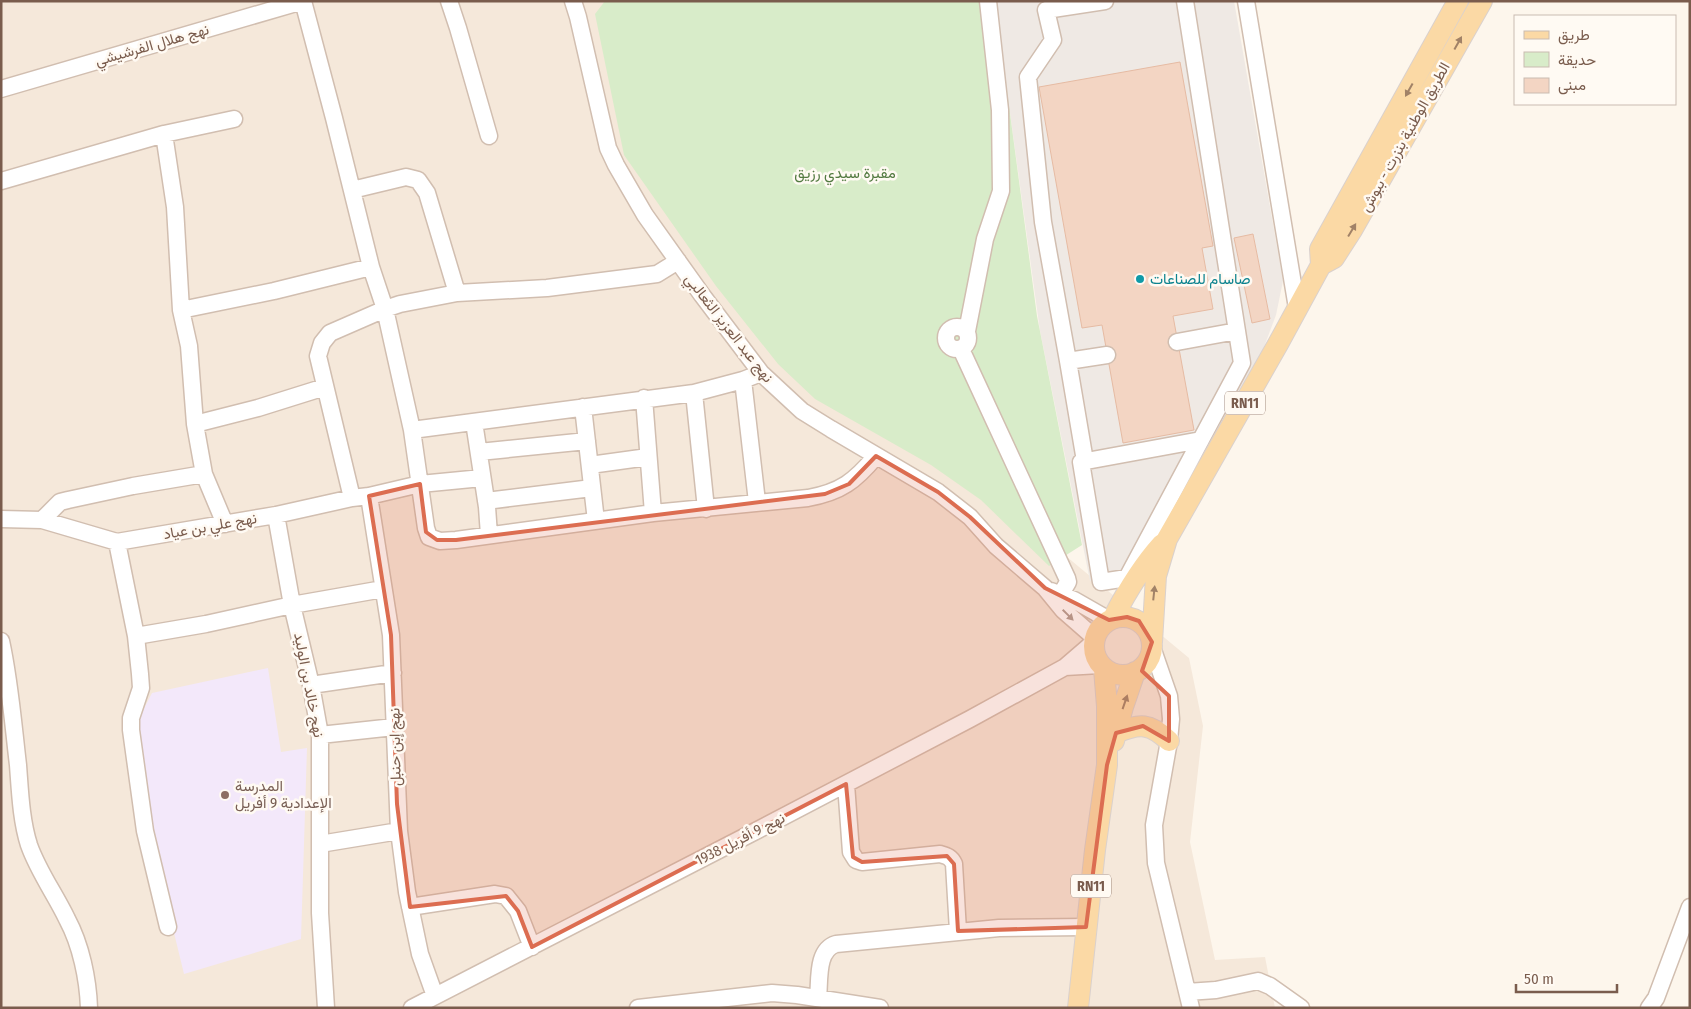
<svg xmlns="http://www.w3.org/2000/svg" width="1691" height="1009" viewBox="0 0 1691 1009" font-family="'Fira Sans Condensed',Vazirmatn,sans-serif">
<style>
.residential{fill:#f5e8da}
.industrial{fill:#efe9e4}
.education{fill:#f3e8fa}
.green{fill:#d8ecc9}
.building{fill:#f3d5c3;stroke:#e6bba3}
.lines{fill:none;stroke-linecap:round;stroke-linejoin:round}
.minor-casing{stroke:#d1beb0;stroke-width:19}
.major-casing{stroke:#dad1cd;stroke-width:22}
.minor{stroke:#fff;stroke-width:16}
.major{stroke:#fbd9a5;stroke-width:20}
.oneway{fill:#a18267}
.oneway2{fill:#af9d94}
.marked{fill:#dc6d51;fill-opacity:0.2;stroke:#dc6d51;stroke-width:4;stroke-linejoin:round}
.culture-dot{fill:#0f9aa8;stroke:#fffaf3;stroke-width:2}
.education-dot{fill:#8d6e63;stroke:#fffaf3;stroke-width:2}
.labels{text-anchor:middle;stroke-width:5;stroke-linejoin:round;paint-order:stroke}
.shield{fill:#fffaf3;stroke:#a28b7f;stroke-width:1}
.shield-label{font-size:14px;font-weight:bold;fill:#7a5c4d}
.street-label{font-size:15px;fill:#7a5c4d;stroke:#fffaf3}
.park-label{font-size:15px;fill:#537a41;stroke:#fffaf3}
.culture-label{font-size:15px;fill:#0d838f;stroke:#fffaf3;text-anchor:start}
.education-label{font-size:15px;fill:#785e54;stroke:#fffaf3;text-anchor:start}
</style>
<rect width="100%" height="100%" fill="#fdf6ec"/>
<path class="residential" d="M1,1H638L845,373L1189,658L1203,726L1190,842L1215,960L1265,957L1275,1008H1Z"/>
<path class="industrial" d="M996,1H1234L1283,281L1276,315L1261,355L1125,573L1090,581L1040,331L1006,84Z"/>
<path class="education" d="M268,668L281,752L307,748L301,939L184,974L151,838L136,724L152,693Z"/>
<path class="green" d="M605,1H995L1037,316L1082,545L1049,566L981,500L931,465L815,399L778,364L716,286L624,155L595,14Z"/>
<path class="building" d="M1180,62L1213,246L1202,248L1213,309L1173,316L1194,430L1123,443L1102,325L1082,328L1039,87Z
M1253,234L1270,319L1252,323L1234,238Z"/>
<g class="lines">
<g class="minor-casing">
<path id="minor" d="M303,1L334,118L371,267L385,309L412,430L426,528L429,537L440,541L456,540L653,513L808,498C841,492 855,481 876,456
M449,1L458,28L489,136
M573,1L578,17L608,148L616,165L645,215L702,295L761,373L802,411L831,429L938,492L970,517L996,546L1045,588L1063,610L1095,638
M1185,1L1242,363L1127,578L1101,582L1081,462L1201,440
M1246,1L1297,308
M1,89L303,1
M164,134L175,207L181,310L189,346L195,424L204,474L225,524
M1,181L164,134L234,119
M352,190L406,177L418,180L427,193L457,293
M181,310L274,291L371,267
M946 338a11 11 0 1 1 22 0a11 11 0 1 1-22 0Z
M967,331L985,239L1001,191L1000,110L988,1
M1177,342L1237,331
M961,349L1067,578L1068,582L1061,594
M1068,361L1107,355
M743,380L757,502
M694,393L706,509
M644,398L653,513
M583,407L596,521
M474,422L487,507L489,535
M195,424L258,408L325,387
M412,430L694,393L743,380L761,373
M479,452L587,441
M1085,461L1068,361L1043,222L1028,77L1053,40L1046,10L1105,1
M590,465L648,457
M369,496L391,635L399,831L407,892L420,954L435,996
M352,498L318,356L322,343L330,333L385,309L400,304L457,293L547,288L657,274L678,261
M486,501L592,488
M276,515L292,605L311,685L320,735V913L326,1008
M1,519L42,520L117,542L276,515L352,498L369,496L420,484L482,478
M42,520L60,502L68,500L133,486L204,474
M117,542L136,636L140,674L141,688L131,718V730L145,831L168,927
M1051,591L1074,600L1109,620
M136,636L206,624L292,605L383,589
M1,641C10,682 13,723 18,765C20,791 21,820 29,845C38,871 55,894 67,919C81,945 88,979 89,1008
M1152,647L1169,696L1171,719L1169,741L1154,825L1156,863L1191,1008
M1065,667L1100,665
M311,685L393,673
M320,735L394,727
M846,784L851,852L856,860L862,862L940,854C947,856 951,857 954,864L958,931
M320,844L399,831
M410,907L495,894L506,896L518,911L532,947
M1187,992L1216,990L1258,981L1270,986L1301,1008
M818,998C820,981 816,950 836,944L999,928L1086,927
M412,1008L750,834L970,719L1065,667L1094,642
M638,1008L772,993L797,995L880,1008
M1649,1008L1656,998L1690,907"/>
</g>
<g class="major-casing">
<path id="major" d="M1321,265L1334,258L1352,230L1482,1
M1094 646a29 29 0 1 1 58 0a29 29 0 1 1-58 0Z
M1113,618C1127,591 1142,566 1162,544
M1152,642L1156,576L1167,539L1278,344L1321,265L1320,249L1458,1
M1116,733C1140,723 1150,723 1169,741
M1114,741L1123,707L1135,672
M1078,1008L1095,850L1107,765V706L1104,669"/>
</g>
<use href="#minor" class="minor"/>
<use href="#major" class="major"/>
</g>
<defs><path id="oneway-solid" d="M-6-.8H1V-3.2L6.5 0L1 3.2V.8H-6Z" transform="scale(1.25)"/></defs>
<g class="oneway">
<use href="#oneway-solid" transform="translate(1458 43) rotate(-61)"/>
<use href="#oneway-solid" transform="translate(1409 90) rotate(119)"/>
<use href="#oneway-solid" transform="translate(1352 230) rotate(-59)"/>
<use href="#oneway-solid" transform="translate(1154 593) rotate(-84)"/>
<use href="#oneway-solid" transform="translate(1125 702) rotate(-71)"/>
</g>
<use class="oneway2" href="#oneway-solid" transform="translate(1068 615) rotate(45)"/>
<path class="marked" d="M876,456L938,492L970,517L1045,588L1109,620L1127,617L1139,621L1152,642L1142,671L1169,696V741L1143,726L1116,733L1107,765L1086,927L958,931L954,864L947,856L862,862L853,857L846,784L532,947L518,911L506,896L410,907L397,804L391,635L369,496L420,484L426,532L437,540H456L825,494L849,484Z"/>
<circle class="culture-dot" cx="1140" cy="279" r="5"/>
<circle class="education-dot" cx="225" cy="795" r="5"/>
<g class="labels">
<g class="shield">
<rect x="1225" y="391.5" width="40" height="23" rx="4"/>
<rect x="1071" y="874.5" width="40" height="23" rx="4"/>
</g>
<g class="shield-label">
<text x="1245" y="408">RN11</text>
<text x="1091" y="891">RN11</text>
</g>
<g class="street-label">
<text transform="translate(152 45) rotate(-16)" y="5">نهج هلال الفرشيشي</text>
<text transform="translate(1405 137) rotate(-61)" y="5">الطريق الوطنية بنزرت - ببوش</text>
<text transform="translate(729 328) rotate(52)" y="5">نهج عبد العزيز الثعالبي</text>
<text transform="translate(210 526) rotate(-10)" y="5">نهج علي بن عياد</text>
<text transform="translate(309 685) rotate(79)" y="5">نهج خالد بن الوليد</text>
<text transform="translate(395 747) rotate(-91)" y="5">نهج إبن حنبل</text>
<text transform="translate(740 839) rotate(-27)" y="5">نهج 9 أفريل 1938</text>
</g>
<g class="park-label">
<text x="845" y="178">مقبرة سيدي رزيق</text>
</g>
<g class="culture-label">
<text x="1150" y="284">صاسام للصناعات</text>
</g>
<g class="education-label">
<text x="235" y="791">المدرسة<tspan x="235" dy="17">الإعدادية 9 أفريل</tspan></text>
</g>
</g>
<rect width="1691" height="1009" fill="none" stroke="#7a5c4d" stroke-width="5"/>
<rect x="1514" y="15" width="162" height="90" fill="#fffaf3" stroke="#cabbb1"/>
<rect x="1524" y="31" width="25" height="8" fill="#fbd9a5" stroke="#cabbb1"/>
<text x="1558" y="40" font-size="15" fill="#7a5c4d">طريق</text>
<rect x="1524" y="52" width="25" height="15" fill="#d8ecc9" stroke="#cabbb1"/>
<text x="1558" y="65" font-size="15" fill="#7a5c4d">حديقة</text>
<rect x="1524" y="78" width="25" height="15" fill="#f3d5c3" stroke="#cabbb1"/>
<text x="1558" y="90" font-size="15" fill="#7a5c4d">مبنى</text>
<path d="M1516 984v8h101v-8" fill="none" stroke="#7a5c4d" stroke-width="2.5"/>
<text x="1524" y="984" font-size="15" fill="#7a5c4d" stroke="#fffaf3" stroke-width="4" paint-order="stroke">50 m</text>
</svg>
